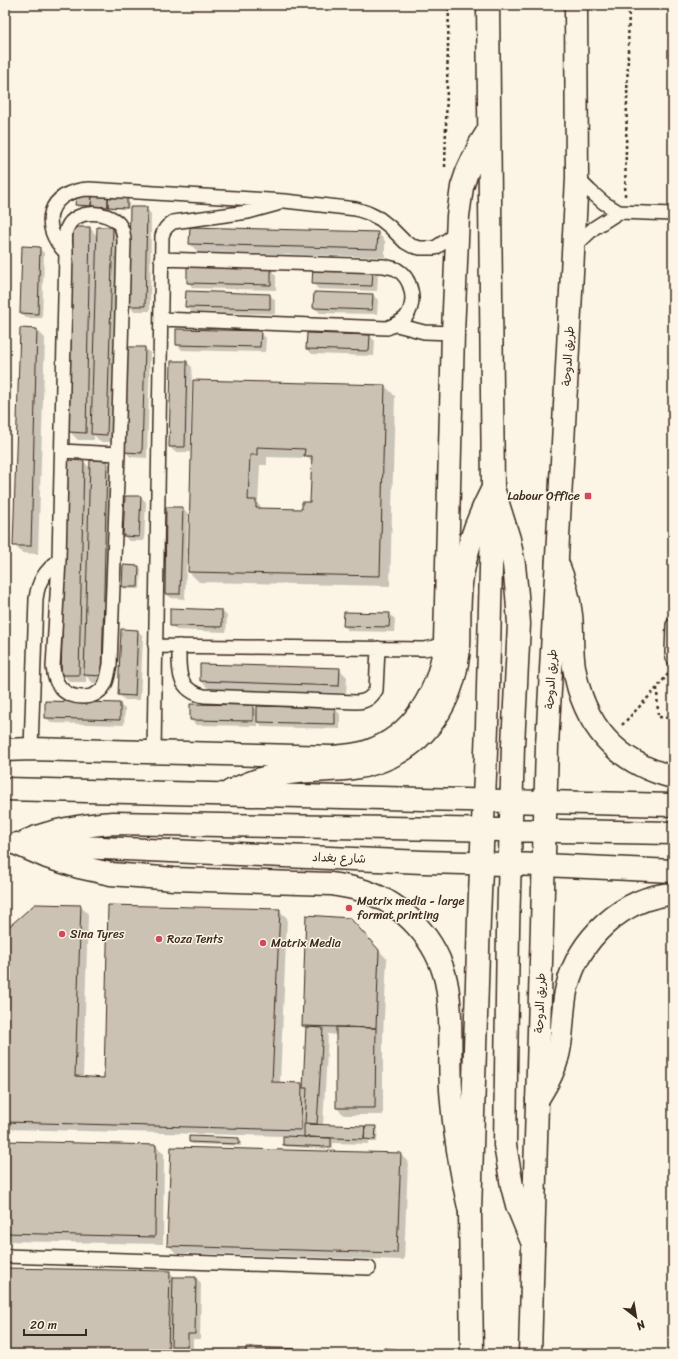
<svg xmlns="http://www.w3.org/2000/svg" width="678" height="1359" viewBox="0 0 678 1359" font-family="Sriracha,'Playpen Sans Arabic',sans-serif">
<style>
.shadow{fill:#0003;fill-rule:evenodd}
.building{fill:#ccc2b3;stroke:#3b2a1e;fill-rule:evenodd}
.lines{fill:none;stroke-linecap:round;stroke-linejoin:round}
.service-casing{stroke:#3b2a1e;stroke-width:16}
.minor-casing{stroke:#3b2a1e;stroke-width:25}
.secondary-casing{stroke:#3b2a1e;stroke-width:25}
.primary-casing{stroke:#3b2a1e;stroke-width:25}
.path{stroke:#3b2a1e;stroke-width:2.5;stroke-dasharray:3 3;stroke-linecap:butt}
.service{stroke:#fcf5e5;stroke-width:13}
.minor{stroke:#fcf5e5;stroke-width:22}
.secondary{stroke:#fcf5e5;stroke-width:22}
.primary{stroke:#fcf5e5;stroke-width:22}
.poi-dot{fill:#d1495b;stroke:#fcf5e5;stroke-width:1.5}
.labels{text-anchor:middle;stroke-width:3;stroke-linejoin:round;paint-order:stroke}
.street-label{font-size:12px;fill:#3b2a1e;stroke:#fcf5e5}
.poi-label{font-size:12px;fill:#3b2a1e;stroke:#fcf5e5;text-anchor:start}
</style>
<rect width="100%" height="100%" fill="#fcf5e5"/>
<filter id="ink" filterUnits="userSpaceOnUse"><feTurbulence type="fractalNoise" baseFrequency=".025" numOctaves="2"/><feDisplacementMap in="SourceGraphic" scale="8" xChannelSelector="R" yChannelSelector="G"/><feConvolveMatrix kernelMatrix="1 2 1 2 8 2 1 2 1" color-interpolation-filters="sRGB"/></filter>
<g filter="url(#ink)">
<path class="shadow" d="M77,197L127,199L129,201V209L78,207L76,205Z
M146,208L151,214L150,311H134L129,306Z
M90,228L97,236L112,228L120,236L115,442H100L94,435V440H78L70,432Z
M191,228L378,233L385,241V257L198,252L190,244Z
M39,248L44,253L42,318H26L21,313Z
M271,270L276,276V290L193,288L188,282Z
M373,271L378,276L377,291L318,289L313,283Z
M270,295L275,300V314L192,312L186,307Z
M373,295L378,300L377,314L320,313L314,307Z
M37,330L45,338L38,554L22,553L14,545Z
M260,332L266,338L265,352L182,350L177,344Z
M370,336L375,341L374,356L312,354L307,349Z
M145,348L150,353L147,458L131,457L125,452Z
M187,362L192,367L190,452H175L170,447Z
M194,381L385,386L395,396L390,586L199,582L189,572ZM267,457L308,458L313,463L311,503L303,510L263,509L258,504L260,465H267Z
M68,461L84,462L91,469V461L107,462L115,470L109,683H93L86,676V682H70L62,674Z
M141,497L146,502L144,541H129L124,536Z
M182,508L188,514L185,599L171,598L166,593Z
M139,567L141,569L140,589H125L123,586Z
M222,611L227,616L226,632L176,630L171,625Z
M344,613L389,614L395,619L394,632L349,631L344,626Z
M138,631L143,636L140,700H125L119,695Z
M339,669L347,677L346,693L209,689L201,681Z
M119,704L125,709L124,725L51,723L46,717Z
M253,706L258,711V707L335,709L340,714V729L263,727L258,722V726L196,725L191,720Z
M80,906L88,914L83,1078L105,1079L279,910L287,918L280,1083L302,1084L304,1086L307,1030L303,1026L307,916L357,927L387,959L383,1036V1115H344L336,1107L337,1035L328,1034L323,1125L375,1127L378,1130L377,1142H369V1144L333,1143V1149L286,1147L284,1145V1136L5,1129V931Z
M238,1139L241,1141V1146L192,1144L190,1142Z
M5,1142L156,1146L164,1154L163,1244L5,1241Z
M400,1154L408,1162L404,1260L176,1253L168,1245Z
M5,1269L169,1272L175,1278H196L201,1283L200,1339H193V1351L247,1352V1349L305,1350L308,1352L332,1353L333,1354H189V1351H177L176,1349V1354H5Z"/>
<path class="building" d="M76,196H92L91,206L75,205Z
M92,196L108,197V207L91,206Z
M108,197L127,198V208L108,207Z
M130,207H147L145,306H128Z
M73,227H90L86,433L69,432Z
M97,227H113L107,435L91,434Z
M190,227L378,232L377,249L189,244Z
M22,246L40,247L38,314L20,313Z
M187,267L271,269V285L187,283Z
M313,267L373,270L372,286L312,284Z
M186,291L270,294V309L185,307Z
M314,292L373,294L372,310L313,308Z
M20,328L37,329L31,546H13Z
M176,329L261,331L260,347L176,345Z
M307,333L370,335L369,351L306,349Z
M127,347H145L142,453L124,452Z
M171,361H187L185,447H169Z
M193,380L385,385L380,576L188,572ZM257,447L305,449L304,456H312L310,502H302V509L256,508V500H248L250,455H257Z
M67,460L84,461L79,675H61Z
M90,460L107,461L102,676L84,675Z
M125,496H141L139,537L123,536Z
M166,507H183L180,594H165Z
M123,565L139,566L138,587H122Z
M170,608L222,610V627L170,626Z
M344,612L390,613L389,627L343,626Z
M121,629L138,630L135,696L118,695Z
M200,664L340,668L339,686L200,681Z
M45,701L120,703V720L45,718Z
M190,704L253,705V721L190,720Z
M257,706L335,708V724L257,722Z
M35,904L81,905L75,1076L104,1078L108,905L280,909L272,1082L302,1083L301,1130L5,1122V930Z
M306,915L350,918L379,950L376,1028L302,1026Z
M306,1027L323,1028L317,1124L305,1123L307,1088H303Z
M336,1027L376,1028L375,1108H336Z
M304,1124L365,1126L364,1139L304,1137Z
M365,1126H376L375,1140L364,1139Z
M189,1136L239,1138V1144L189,1142Z
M283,1136L331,1138V1147L283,1145Z
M5,1141L156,1145L155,1237L5,1233Z
M171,1147L401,1153L397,1253L167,1246Z
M5,1268L170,1271L168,1354H5Z
M173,1277H196L195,1334H188V1346H171Z
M246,1347L305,1349V1354H246Z
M384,1348L396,1349V1354H383Z
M188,1350L246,1351V1354H188Z
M305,1351L333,1352V1354H305Z"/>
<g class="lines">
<g class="service-casing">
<path id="service" d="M577,178L590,191L604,203L619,212L673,214
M573,248L594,228L619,212
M66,253C66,245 64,235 67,228C75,209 107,210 119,224C123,229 124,236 124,242L118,454L110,665C108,672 108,680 104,686C95,701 70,700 60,687C55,681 54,675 53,667L59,560L66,253C38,225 48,191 89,189L285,201L356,209L368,213L380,219L390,227L405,242L412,246L420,248H435L456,234
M161,319L387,328C394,325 400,323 406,317C417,302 412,278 396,269C393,268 388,267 384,266L161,259
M397,325L424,332L453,333
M62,451L118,454
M673,625L672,653L673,658
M155,646L424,649L435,647L445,641
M179,646C179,669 176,690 204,696L356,702C366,702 371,698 376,690L378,648
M31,749L36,599C38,581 45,571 59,560
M154,752L162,236C164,229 167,226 173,222L248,212L277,204
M5,1256L369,1268"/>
</g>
<g class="minor-casing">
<path id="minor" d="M5,750L31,749L332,757C343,756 355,755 366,752C415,737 440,689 445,641L453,333L458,216L462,187L467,172L480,144L488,131"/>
</g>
<g class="secondary-casing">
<path id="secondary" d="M472,1354L470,1212L479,918L487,727L493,488L488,5
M530,1354L547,746L577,178L576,5"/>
</g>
<g class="primary-casing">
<path id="primary" d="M493,488L509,539L514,565L517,595L519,624L513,745L508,929L505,1145L512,1186L517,1205L533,1244
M557,562C564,579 569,596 571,615C573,632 571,650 574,667C583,724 616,763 673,777
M5,789L673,805
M231,791C250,782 269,775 289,773C326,768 354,774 390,757C433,737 456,693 459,646C460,623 458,600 462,577C467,545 478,517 493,488
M29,840C56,829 84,825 113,823L673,833
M17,844L47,857L79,867L111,874L174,879L331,884C342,886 353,887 364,891C404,904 437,940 446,981C453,1014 449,1055 451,1090C454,1132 461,1172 470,1212
M34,845L423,862L543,865L673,871
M537,1100C545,1087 553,1074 557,1059C564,1036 561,1010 567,987C579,939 623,897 673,894"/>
</g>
<path class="path" d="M445,167L449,5
M625,196L629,5
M657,688L658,717L673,718
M622,725L657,688L668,674"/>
<use href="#service" class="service"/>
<use href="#minor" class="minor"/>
<use href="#secondary" class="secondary"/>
<use href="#primary" class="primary"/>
</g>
</g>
<g class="poi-dot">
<rect x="584" y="492" width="8" height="8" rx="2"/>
<circle cx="349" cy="908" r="4"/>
<circle cx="62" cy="934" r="4"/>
<circle cx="159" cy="939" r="4"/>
<circle cx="263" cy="943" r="4"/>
</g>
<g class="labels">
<g class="street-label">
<text transform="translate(568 356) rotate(-87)" y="4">طريق الدوحة</text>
<text transform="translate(551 679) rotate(-87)" y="4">طريق الدوحة</text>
<text transform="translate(339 858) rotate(2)" y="4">شارع بغداد</text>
<text transform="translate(540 1003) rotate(-88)" y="4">طريق الدوحة</text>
</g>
<g class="poi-label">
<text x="580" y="500" text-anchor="end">Labour Office</text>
<text x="357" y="905">Matrix media - large<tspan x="357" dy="14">format printing</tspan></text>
<text x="70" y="938">Sina Tyres</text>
<text x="167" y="943">Roza Tents</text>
<text x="271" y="947">Matrix Media</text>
</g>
</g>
<rect width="678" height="1359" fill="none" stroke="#fcf5e5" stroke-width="20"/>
<rect x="10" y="10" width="658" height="1339" fill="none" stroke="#3b2a1e" stroke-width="1.5" filter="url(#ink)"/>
<g transform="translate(636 1317) rotate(149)" stroke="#fcf5e5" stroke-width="3" paint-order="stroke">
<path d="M0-3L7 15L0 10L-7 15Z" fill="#3b2a1e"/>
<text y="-6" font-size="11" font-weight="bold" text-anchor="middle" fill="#3b2a1e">N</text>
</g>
<path d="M24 1329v6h62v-6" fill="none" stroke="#3b2a1e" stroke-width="2"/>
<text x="30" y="1329" font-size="12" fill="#3b2a1e" stroke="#fcf5e5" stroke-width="3" paint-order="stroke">20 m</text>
</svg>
